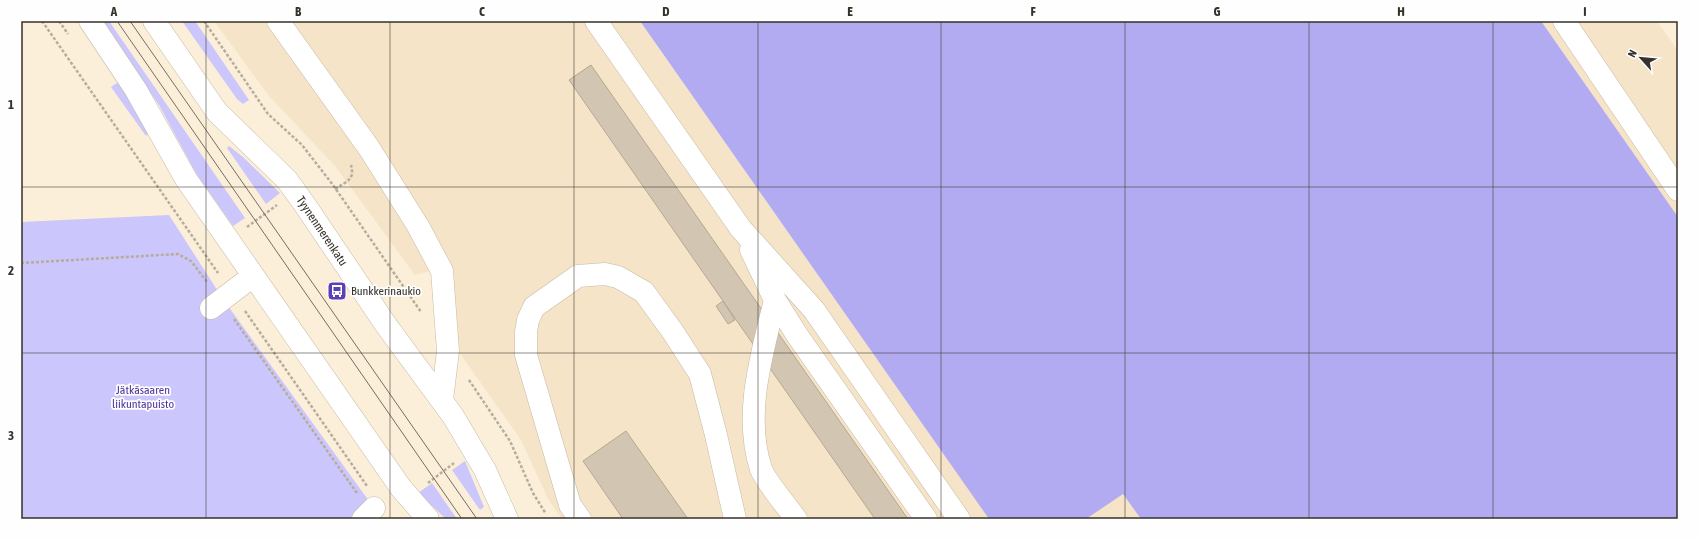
<svg xmlns="http://www.w3.org/2000/svg" width="1699" height="540" viewBox="0 0 1699 540" font-family="'Asap Condensed',sans-serif">
<style>
.built{fill:#f5e4c7}
.green{fill:#cbc6fb}
.water{fill:#b2abf2}
.building{fill:#d2c5b1;stroke:#b4a894}
.lines{fill:none;stroke-linecap:round;stroke-linejoin:round}
.minor-casing{stroke:#c6baa5;stroke-width:23}
.major-casing{stroke:#c6baa5;stroke-width:23}
.path{stroke:#b7ad9c;stroke-width:2.5;stroke-dasharray:3 2;stroke-linecap:butt}
.minor{stroke:#fff;stroke-width:22}
.major{stroke:#fff;stroke-width:22}
.tram{stroke:#756d61;stroke-width:1}
.grid{fill:none;stroke:#363129;stroke-width:1;stroke-opacity:0.55}
.labels{text-anchor:middle;stroke-width:3.5;stroke-linejoin:round;paint-order:stroke}
.street-label{font-size:12px;fill:#363129;stroke:#fefefe}
.poi-label{font-size:12px;fill:#363129;stroke:#fefefe;text-anchor:start}
.park-label{font-size:12px;fill:#4e369b;stroke:#fefefe}
.neatline{fill:none;stroke:#363129;stroke-width:1.5}
.grid-label{font-size:13px;text-anchor:middle;font-weight:bold;fill:#363129}
</style>
<rect width="100%" height="100%" fill="#fcefd9"/>
<path class="built" d="M214,21H640L989,519H562L548,499L521,440L459,352L448,266L415,275L335,166L269,96Z
M1541,21H1657L1678,51V217Z
M1123,493L1141,519H1086Z"/>
<path class="green" d="M100,21H109L245,218L233,226L197,175L159,105Z
M182,21H195L249,100L243,104L237,99Z
M120,81L150,132L146,136L111,87Z
M229,146L243,157L280,193L266,204L227,148Z
M169,215L223,299L382,519H21V222Z
M465,461L484,507L480,510L452,470Z
M432,483L457,519H446L418,493Z"/>
<path class="water" d="M640,21H1541L1678,217V519H1141L1123,494L1086,519H989Z"/>
<path class="building" d="M591,65L908,519H875L723,301L569,80Z
M723,301L735,320L728,324L716,306Z
M626,431L688,519H623L583,461Z"/>
<g class="lines">
<g class="minor-casing">
<path id="minor" d="M278,21L369,148L418,226L442,271L448,351L442,400
M596,21L741,229L814,310L959,519
M1564,21L1678,190
M751,250L775,300L797,335L926,519
M775,300C762,354 743,414 761,469C764,479 788,508 796,519
M211,308L253,276
M363,519L374,508
M580,519L570,505L526,355V332L528,320L534,307L578,276L605,274L618,277L644,292L673,332L700,374L716,435L735,519"/>
</g>
<g class="major-casing">
<path id="major" d="M90,21L136,90L186,179L401,488L428,519
M154,21L217,112L287,180L305,205L386,325L453,416L485,470L507,519"/>
</g>
<path class="path" d="M42,21L218,273
M59,21L68,34
M204,21L268,114L302,145L333,185L421,312
M335,189C347,181 355,180 351,165
M247,227L277,205
M21,263L178,254L191,261L207,282
M245,311L367,486
M234,319L357,493
M469,380L510,441L533,493L546,514
M428,483L454,463"/>
<use href="#minor" class="minor"/>
<use href="#major" class="major"/>
<path class="tram" d="M117,21L462,519
M130,21L477,519"/>
</g>
<path class="grid" d="M206,21V519M390,21V519M574,21V519M758,21V519M941,21V519M1125,21V519M1309,21V519M1493,21V519M21,187H1678M21,353H1678"/>
<defs>
<g id="bus-square" transform="scale(1)"><rect x="-9" y="-9" width="18" height="18" rx="4" fill="#5c3eb7" stroke="#fefefe"/><path d="M-5-6H5V4H4V6H2V4H-2V6H-4V4H-5ZM-3.5-4V0h7V-4ZM-3.5 1.2v1.5H-2V1.2ZM2 1.2v1.5H3.5V1.2Z" fill="#fff"/></g>
</defs>
<g fill-rule="evenodd">
<use href="#bus-square" x="337" y="291"/>
</g>
<g class="labels">
<g class="street-label">
<text transform="translate(322 231) rotate(56)" y="4">Tyynenmerenkatu</text>
</g>
<g class="poi-label">
<text x="351" y="295">Bunkkerinaukio</text>
</g>
<g class="park-label">
<text x="143" y="394">Jätkäsaaren<tspan x="143" dy="14">liikuntapuisto</tspan></text>
</g>
</g>
<rect width="1699" height="540" fill="none" stroke="#fefefe" stroke-width="44"/>
<g transform="translate(1641 58) rotate(297)" stroke="#fefefe" stroke-width="3" paint-order="stroke">
<path d="M0-3L7 15L0 10L-7 15Z" fill="#363129"/>
<text y="-6" font-size="11" font-weight="bold" text-anchor="middle" fill="#363129">N</text>
</g>
<rect x="22" y="22" width="1655" height="496" class="neatline"/>
<g class="grid-label">
<text x="114" y="16">A</text>
<text x="298" y="16">B</text>
<text x="482" y="16">C</text>
<text x="666" y="16">D</text>
<text x="850" y="16">E</text>
<text x="1033" y="16">F</text>
<text x="1217" y="16">G</text>
<text x="1401" y="16">H</text>
<text x="1585" y="16">I</text>
<text x="11" y="109">1</text>
<text x="11" y="275">2</text>
<text x="11" y="440">3</text>
</g>
</svg>
